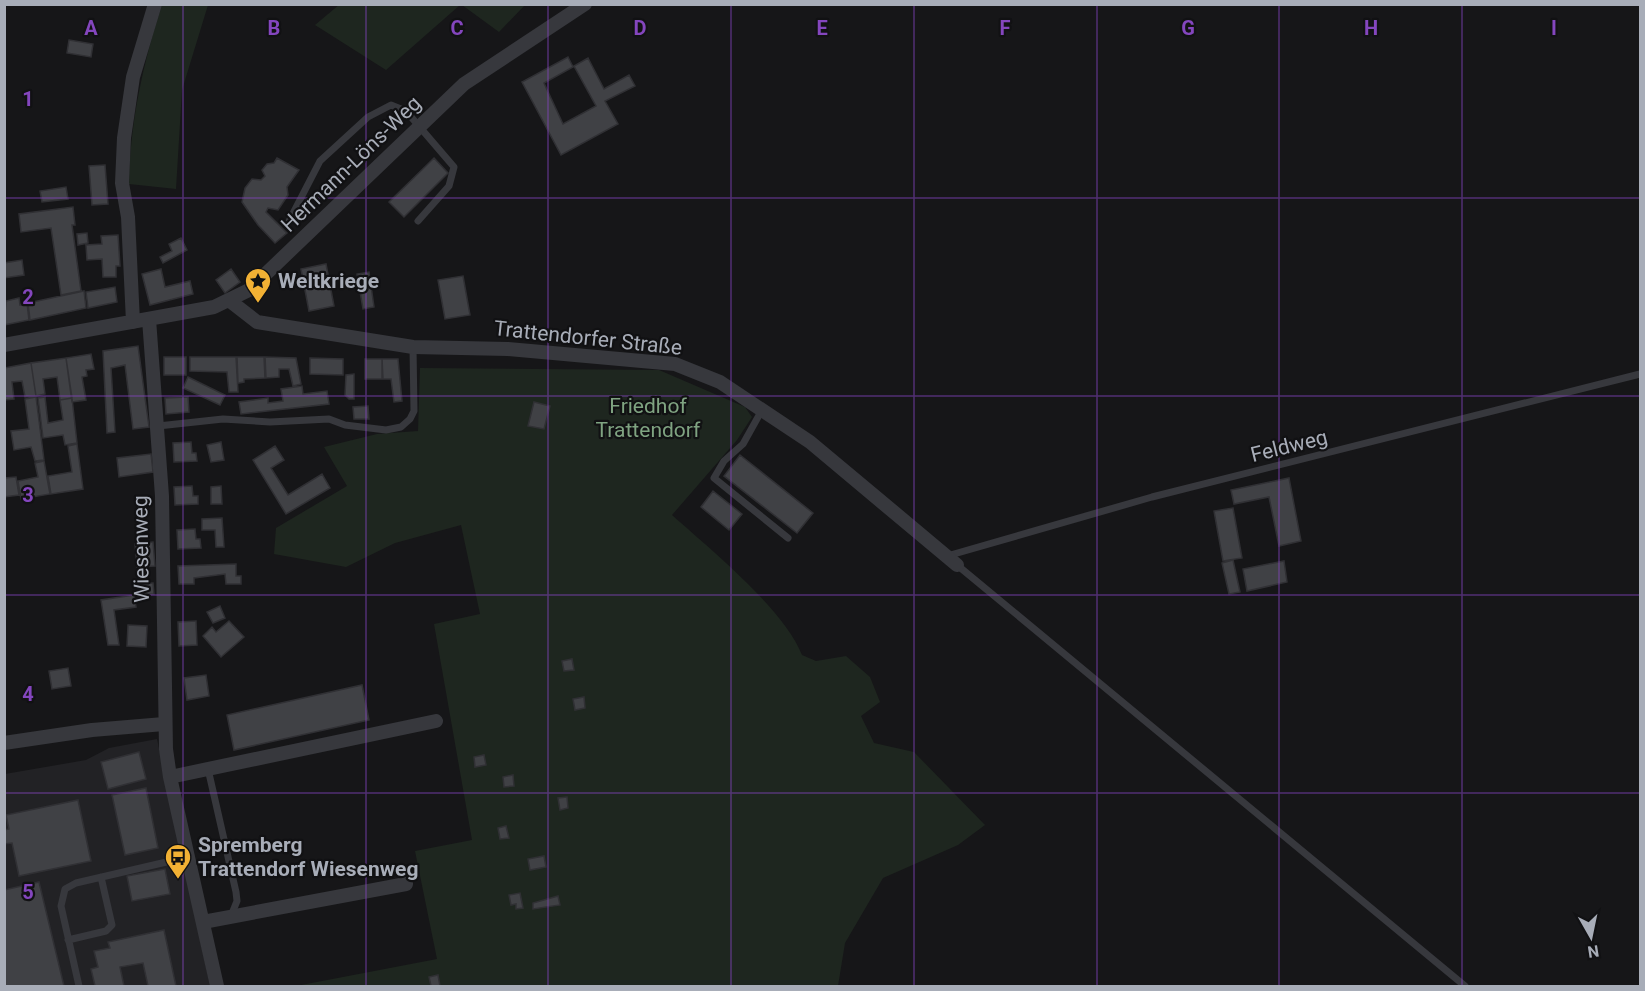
<svg xmlns="http://www.w3.org/2000/svg" width="1645" height="991" viewBox="0 0 1645 991" font-family="Roboto,sans-serif">
<style>
.built{fill:#222225}
.green{fill:#1e261f}
.building{fill:#404145;stroke:#303034;stroke-width:1.5}
.lines{fill:none;stroke-linecap:round;stroke-linejoin:round}
.service{stroke:#37383d;stroke-width:7}
.minor{stroke:#37383d;stroke-width:14}
.grid{fill:none;stroke:#8446be;stroke-width:1.5;stroke-opacity:0.55}
.labels{text-anchor:middle;stroke-width:4.5;stroke-linejoin:round;paint-order:stroke}
.street-label{font-size:21px;fill:#a8adb8;stroke:#111113}
.poi-label{font-size:21px;font-weight:bold;fill:#a8adb8;stroke:#111113;text-anchor:start}
.park-label{font-size:21px;fill:#7fa381;stroke:#111113}
.grid-label{font-size:20px;text-anchor:middle;font-weight:bold;fill:#8446be;stroke:#111113;stroke-width:4.5;stroke-linejoin:round;paint-order:stroke}
</style>
<rect width="100%" height="100%" fill="#161618"/>
<path class="built" d="M157,739L210,986H5V774L86,760L109,748Z"/>
<path class="green" d="M340,4H460V5L386,70L315,25Z
M162,5H208L182,90L176,189L129,184C130,123 143,63 162,5Z
M462,5H525L499,32Z
M420,368L659,370L745,407L752,417L737,440L672,515C710,549 784,609 802,655L816,661L846,656L870,677L880,702L861,716L874,743L914,752L985,825L958,845L883,878L845,943L838,986H296L437,959L415,851L472,840L434,624L480,614L461,525L395,543L346,567L274,554L276,528L347,486L324,447L377,434L418,431Z"/>
<path class="building" d="M69,40L93,44L91,57L67,53Z
M568,57L573,67L544,83L563,124L596,106L574,66L588,58L604,89L629,75L635,86L605,101L618,124L561,155L522,82Z
M277,158L299,170L287,187L288,195L278,210L268,208L266,212L287,233L275,243L258,225L242,202L245,188L252,179L261,180L265,176L262,170L267,164L274,163Z
M434,158L448,173L404,217L389,202Z
M105,165L108,204L92,205L89,166Z
M66,187L68,199L42,202L40,191Z
M73,207L75,225H72L81,291L61,295L51,228L21,232L19,214Z
M87,233L88,243L78,245L77,234Z
M118,235L120,266H116V277H103L102,259L87,260L86,245L102,244L101,236Z
M181,238L187,250L163,263L160,257L172,251L169,244Z
M22,260L24,275L4,278V263Z
M326,264L334,306L309,311L301,269Z
M161,269L165,287L190,281L193,294L150,305L142,274Z
M231,269L240,282L225,293L216,280Z
M369,272L374,307L363,309L357,274Z
M463,276L470,315L445,319L438,280Z
M115,287L117,302L88,308L86,292Z
M84,291L86,308L30,320L28,303Z
M19,298L20,305L27,303L29,320L4,325L6,301Z
M138,346L149,427L133,429L125,365L111,368L115,432L107,433L103,351Z
M91,354L94,369L86,370L87,376L82,377L86,400L72,402L66,358Z
M164,357H186V375H164Z
M190,357H236L238,392H229L227,372L190,371Z
M237,357H264L265,378L244,379V382L238,383Z
M265,357L296,358L301,384L293,386L289,369H279V377L266,378Z
M66,358L72,398L60,400L57,377L43,379L45,394L36,396L31,363Z
M310,358L343,359V375L310,374Z
M365,359H382V379H365Z
M382,359H398L402,401L394,402L391,379H383Z
M31,363L36,396L25,397L22,381L12,382L14,399L4,400V368Z
M354,374V399H349L345,395L346,375Z
M188,377L225,395L220,405L183,388Z
M302,386L303,394L327,391L329,404L241,414L239,402L268,398V403L283,401L281,389Z
M36,397L44,460L35,461L31,447L14,450L11,431L29,429L25,399Z
M45,397L48,423L63,420L60,400L72,398L77,443L65,445L63,435L43,438L38,398Z
M188,397L189,412L166,414L165,398Z
M534,402L550,406L544,429L528,426Z
M368,406L369,419H354L353,407Z
M191,442L192,453H196L197,461L174,462L173,443Z
M221,442L224,460L211,462L207,445Z
M77,444L83,489L51,494L48,476L72,472L68,446Z
M275,446L284,460L271,468L288,495L322,474L330,488L286,514L253,460Z
M151,454L153,472L119,477L117,458Z
M740,455L813,513L797,533L724,476Z
M44,461L50,494L21,499L18,481L38,477L35,463Z
M16,477L19,495L4,497V478Z
M1289,478L1301,541L1279,546L1269,497L1234,504L1231,490Z
M192,486L193,496H198V504L175,505L174,487Z
M221,486L222,504H211V487Z
M713,491L742,514L729,530L701,507Z
M1233,508L1242,558L1223,561L1214,511Z
M222,518L224,547H216L215,530H202V519Z
M195,529L196,539H200L201,548L178,549L177,530Z
M153,542L155,566L137,567L135,544Z
M1233,560L1240,592L1229,594L1222,563Z
M1284,561L1287,582L1247,591L1243,569Z
M236,564V576H241V584H226L225,574L194,578V584H179L178,566Z
M153,583L154,594L141,595L140,584Z
M134,595L136,607L114,610L119,645H108L101,600Z
M220,606L225,618L213,623L207,612Z
M196,621L197,645L179,646L178,622Z
M229,621L244,637L221,657L203,636L212,627L216,632Z
M128,625L147,626L146,647L127,646Z
M572,659L574,670L564,671L562,661Z
M68,668L71,686L52,689L49,671Z
M206,675L209,696L187,700L184,678Z
M362,685L369,720L234,750L227,715Z
M584,697L585,708L575,710L573,699Z
M139,752L146,779L108,789L101,762Z
M484,755L486,765L475,767L474,757Z
M513,775L514,786L504,787L503,777Z
M146,788L158,848L125,855L112,795Z
M567,797L568,808L560,810L558,798Z
M78,800L91,861L19,876L12,843L4,844V830L9,829L6,815Z
M506,826L509,838L500,839L498,828Z
M544,856L546,867L530,870L528,859Z
M165,869L170,894L132,901L127,876Z
M39,882L64,986H4V890Z
M520,893L523,908L516,909V904L511,905L509,895Z
M558,896L560,905L533,909V903Z
M164,930L176,986H145H148L143,963L120,967L124,986H95L91,969L98,967L94,951L110,948L108,942Z
M438,975L440,986H431L429,977Z"/>
<g class="lines">
<path class="service" d="M288,223L320,161L368,117L391,105L406,111L454,167L449,186L418,221
M762,410L743,444L724,461L714,478L788,538
M158,426L223,419L270,422L329,419L345,425L386,430L401,427L410,419L414,411L413,347
M947,556L1152,497L1640,374
M957,565L1465,986
M208,769L236,892L237,901L231,916
M68,940L106,931L112,925L101,877
M79,986L61,906L65,889L76,883L188,857"/>
<path class="minor" d="M230,301L257,322L413,347L508,349L675,364L720,382L810,442L957,565
M149,319L162,496L166,749L170,777L217,986
M133,322L128,217L122,183L124,138L133,77L155,4
M4,345L214,307L249,290L464,84L585,4
M4,743L92,730L164,724
M170,777L436,721
M203,922L406,884"/>
</g>
<path class="grid" d="M183,4V986M366,4V986M548,4V986M731,4V986M914,4V986M1097,4V986M1279,4V986M1462,4V986M4,198H1640M4,396H1640M4,595H1640M4,793H1640"/>
<defs>
<g id="sight-pin" transform="scale(1.35)"><path d="M0 17L-7.5 6A9.5 9.5 0 1 1 7.5 6Z" fill="#f2b134" stroke="#111113"/><path d="M0-6L1.8-2.2L6-1.7L2.9 1.2L3.7 5.4L0 3.3L-3.7 5.4L-2.9 1.2L-6-1.7L-1.8-2.2Z" fill="#111"/></g>
<g id="bus-pin" transform="scale(1.35)"><path d="M0 17L-7.5 6A9.5 9.5 0 1 1 7.5 6Z" fill="#f2b134" stroke="#111113"/><path d="M-5-6H5V4H4V6H2V4H-2V6H-4V4H-5ZM-3.5-4V0h7V-4ZM-3.5 1.2v1.5H-2V1.2ZM2 1.2v1.5H3.5V1.2Z" fill="#111"/></g>
</defs>
<g fill-rule="evenodd">
<use href="#sight-pin" x="258" y="281"/>
<use href="#bus-pin" x="178" y="857"/>
</g>
<g class="labels">
<g class="street-label">
<text transform="translate(351 164) rotate(-44)" y="7">Hermann-Löns-Weg</text>
<text transform="translate(588 338) rotate(6)" y="7">Trattendorfer Straße</text>
<text transform="translate(1289 446) rotate(-14)" y="7">Feldweg</text>
<text transform="translate(141 549) rotate(-91)" y="7">Wiesenweg</text>
</g>
<g class="poi-label">
<text x="278" y="288">Weltkriege</text>
<text x="198" y="852">Spremberg<tspan x="198" dy="24">Trattendorf Wiesenweg</tspan></text>
</g>
<g class="park-label">
<text x="648" y="413">Friedhof<tspan x="648" dy="24">Trattendorf</tspan></text>
</g>
</g>
<g class="grid-label">
<text x="91" y="35">A</text>
<text x="274" y="35">B</text>
<text x="457" y="35">C</text>
<text x="640" y="35">D</text>
<text x="822" y="35">E</text>
<text x="1005" y="35">F</text>
<text x="1188" y="35">G</text>
<text x="1371" y="35">H</text>
<text x="1554" y="35">I</text>
<text x="28" y="106">1</text>
<text x="28" y="304">2</text>
<text x="28" y="502">3</text>
<text x="28" y="701">4</text>
<text x="28" y="899">5</text>
</g>
<rect width="1645" height="991" fill="none" stroke="#a8adb8" stroke-width="12"/>
<g transform="translate(1591 937) rotate(171)" stroke="#111113" stroke-width="4.5" paint-order="stroke">
<path d="M0-4.5L10 22L0 15L-10 22Z" fill="#a8adb8"/>
<text y="-9" font-size="16" font-weight="bold" text-anchor="middle" fill="#a8adb8">N</text>
</g>
</svg>
